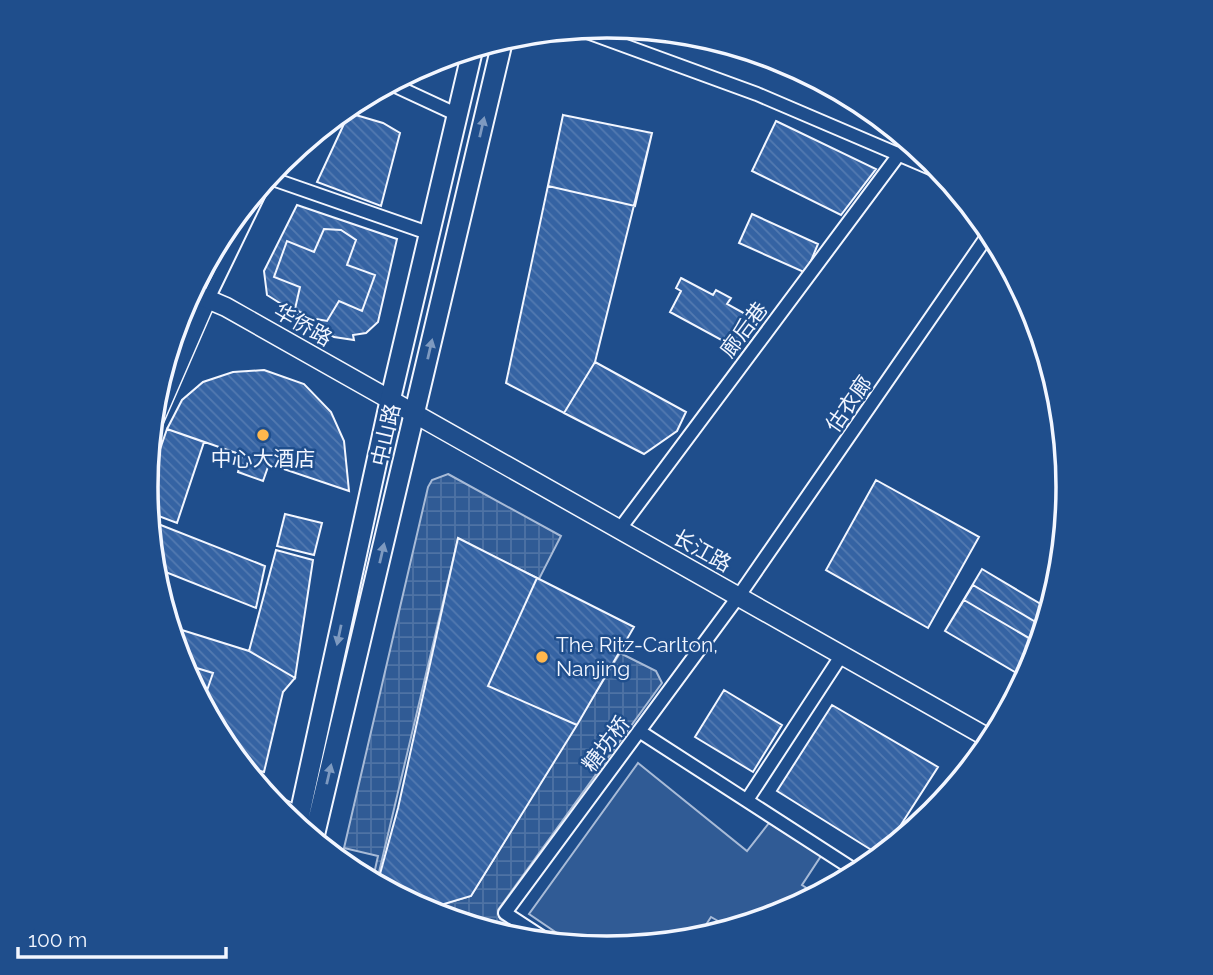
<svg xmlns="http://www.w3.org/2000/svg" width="1213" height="975" viewBox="0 0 1213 975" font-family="Raleway,'Noto Sans SC',sans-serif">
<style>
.parking{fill:#305b95;stroke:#a8bbd7;stroke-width:2}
.plaza{fill:url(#plaza-grid);stroke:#a8bbd7;stroke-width:2}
.building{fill:url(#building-back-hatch);stroke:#f2f6ff;stroke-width:2}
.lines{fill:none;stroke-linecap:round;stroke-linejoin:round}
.minor-casing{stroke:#f2f6ff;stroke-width:16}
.tertiary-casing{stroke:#f2f6ff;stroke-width:19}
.secondary-casing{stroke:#f2f6ff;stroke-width:21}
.primary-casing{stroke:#f2f6ff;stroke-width:23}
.minor{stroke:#1f4e8c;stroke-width:12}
.tertiary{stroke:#1f4e8c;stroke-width:16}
.secondary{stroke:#1f4e8c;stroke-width:18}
.primary{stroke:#1f4e8c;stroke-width:19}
.oneway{fill:#7e9ac0}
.poi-dot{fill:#ffb74d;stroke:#1f4e8c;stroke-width:2.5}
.labels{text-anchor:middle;stroke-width:5;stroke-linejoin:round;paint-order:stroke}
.street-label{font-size:21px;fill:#f2f6ff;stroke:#1f4e8c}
.poi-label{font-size:21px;fill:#f2f6ff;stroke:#1f4e8c}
.rim{fill:none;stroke:#f2f6ff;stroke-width:3.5}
</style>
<defs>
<pattern id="plaza-grid" width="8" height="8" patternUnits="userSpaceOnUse" patternTransform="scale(1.75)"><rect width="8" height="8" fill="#305b95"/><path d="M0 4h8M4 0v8" fill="none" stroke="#4e73a5"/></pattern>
<pattern id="building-back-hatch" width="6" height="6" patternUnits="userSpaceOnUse" patternTransform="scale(1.75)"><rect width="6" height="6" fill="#3563a3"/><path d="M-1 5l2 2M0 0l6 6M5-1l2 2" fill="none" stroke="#537ab1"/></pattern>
</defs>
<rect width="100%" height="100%" fill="#1f4e8c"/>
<path class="parking" d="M638,763L747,851L769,823L821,856L802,885L817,895L783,914L732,929L711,917L696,940L606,949L576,946L529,914Z"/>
<path class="plaza" d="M448,474L561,536L539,579L458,539L376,885L372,883L378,856L344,848L428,487L432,480Z
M620,653L656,671L662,683L498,910L500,919L536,942L516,940L424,910L471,896Z"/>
<path class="building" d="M349,113L383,123L400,133L381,206L317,182Z
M563,115L652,133L595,362L686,412L677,431L644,454L506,383Z
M563,115L652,133L635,206L548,186Z
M776,121L876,169L841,215L752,171Z
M297,205L397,239L378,322L366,333L353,335L354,340L334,337L267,295L264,271Z
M752,214L818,244L806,273L739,243Z
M324,229L341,230L356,240L347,265L375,275L362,311L339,301L327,321L311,318L295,309L300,287L274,277L287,241L314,252Z
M681,278L713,295L716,290L731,298L727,304L758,321L754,329L748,326L736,348L670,312L681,291L676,288Z
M595,362L686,412L677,431L644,454L564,413Z
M264,370L304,384L331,412L344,441L349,491L269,464L263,481L238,472L242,455L167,429L182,400L203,382L233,372Z
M167,429L204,442L177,523L148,512L146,490Z
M876,480L979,537L928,628L826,570Z
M285,514L322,523L314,555L277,546Z
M148,520L265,566L256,608L153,567Z
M458,538L537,578L488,686L577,725L471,896L424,910L377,885L398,808Z
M276,550L313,560L295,678L249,651Z
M153,567L164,572L158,590L154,577Z
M982,569L1049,609L1025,678L945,631Z
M537,578L634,627L577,725L488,686Z
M973,585L1044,627L1025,678L945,631Z
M964,600L1039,644L1025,678L945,631Z
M169,626L249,651L295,678L283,692L264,772L241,766L223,743L180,664Z
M180,663L213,673L202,705L180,664Z
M724,690L782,725L753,772L695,737Z
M832,705L938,767L881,856L777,791Z"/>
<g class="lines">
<g class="minor-casing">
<path id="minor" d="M579,29L757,94L942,173
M389,83L458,115
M267,177L431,234
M208,299L267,177
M619,530L900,153
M639,731L859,873
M747,800L841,656
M551,943L505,913L738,597L990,232"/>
</g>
<g class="tertiary-casing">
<path id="tertiary" d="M151,430L208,299
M271,802L299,816"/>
</g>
<g class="secondary-casing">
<path id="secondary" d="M191,292L226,307L992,740"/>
</g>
<g class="primary-casing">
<path id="primary" d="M297,827L390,401L473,48
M313,841L503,39"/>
</g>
<use href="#minor" class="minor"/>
<use href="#tertiary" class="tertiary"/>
<use href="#secondary" class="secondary"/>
<use href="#primary" class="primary"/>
</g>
<defs><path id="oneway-solid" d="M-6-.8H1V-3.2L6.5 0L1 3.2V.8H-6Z" transform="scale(1.75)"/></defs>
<g class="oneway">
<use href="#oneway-solid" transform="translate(482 127) rotate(-77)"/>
<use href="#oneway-solid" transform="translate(430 349) rotate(-77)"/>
<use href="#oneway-solid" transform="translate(382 553) rotate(-77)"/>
<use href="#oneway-solid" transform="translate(339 635) rotate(102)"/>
<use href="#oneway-solid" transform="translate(329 774) rotate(-77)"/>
</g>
<g class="poi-dot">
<circle cx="263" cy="435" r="7"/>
<circle cx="542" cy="657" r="7"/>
</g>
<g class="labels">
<g class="street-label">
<text transform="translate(303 325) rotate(30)" y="7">华侨路</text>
<text transform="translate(744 330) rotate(-53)" y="7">廊后巷</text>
<text transform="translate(849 404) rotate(-55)" y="7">估衣廊</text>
<text transform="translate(386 435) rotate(-77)" y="7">中山路</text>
<text transform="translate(702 551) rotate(29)" y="7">长江路</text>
<text transform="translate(606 744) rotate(-53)" y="7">糖坊桥</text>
</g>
<g class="poi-label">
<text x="263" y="466">中心大酒店</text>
<text x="556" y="652" text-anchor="start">The Ritz-Carlton,<tspan x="556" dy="24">Nanjing</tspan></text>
</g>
</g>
<path d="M0 0H1213V975H0ZM158 487a449 449 0 1 1 898 0a449 449 0 1 1-898 0Z" fill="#1f4e8c" fill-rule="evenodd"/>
<path class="rim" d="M158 487a449 449 0 1 1 898 0a449 449 0 1 1-898 0Z"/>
<path d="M18 947v10h208v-10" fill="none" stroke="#f2f6ff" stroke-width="3.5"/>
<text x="28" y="947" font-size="21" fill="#f2f6ff" stroke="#1f4e8c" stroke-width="5" paint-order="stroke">100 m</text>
</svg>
